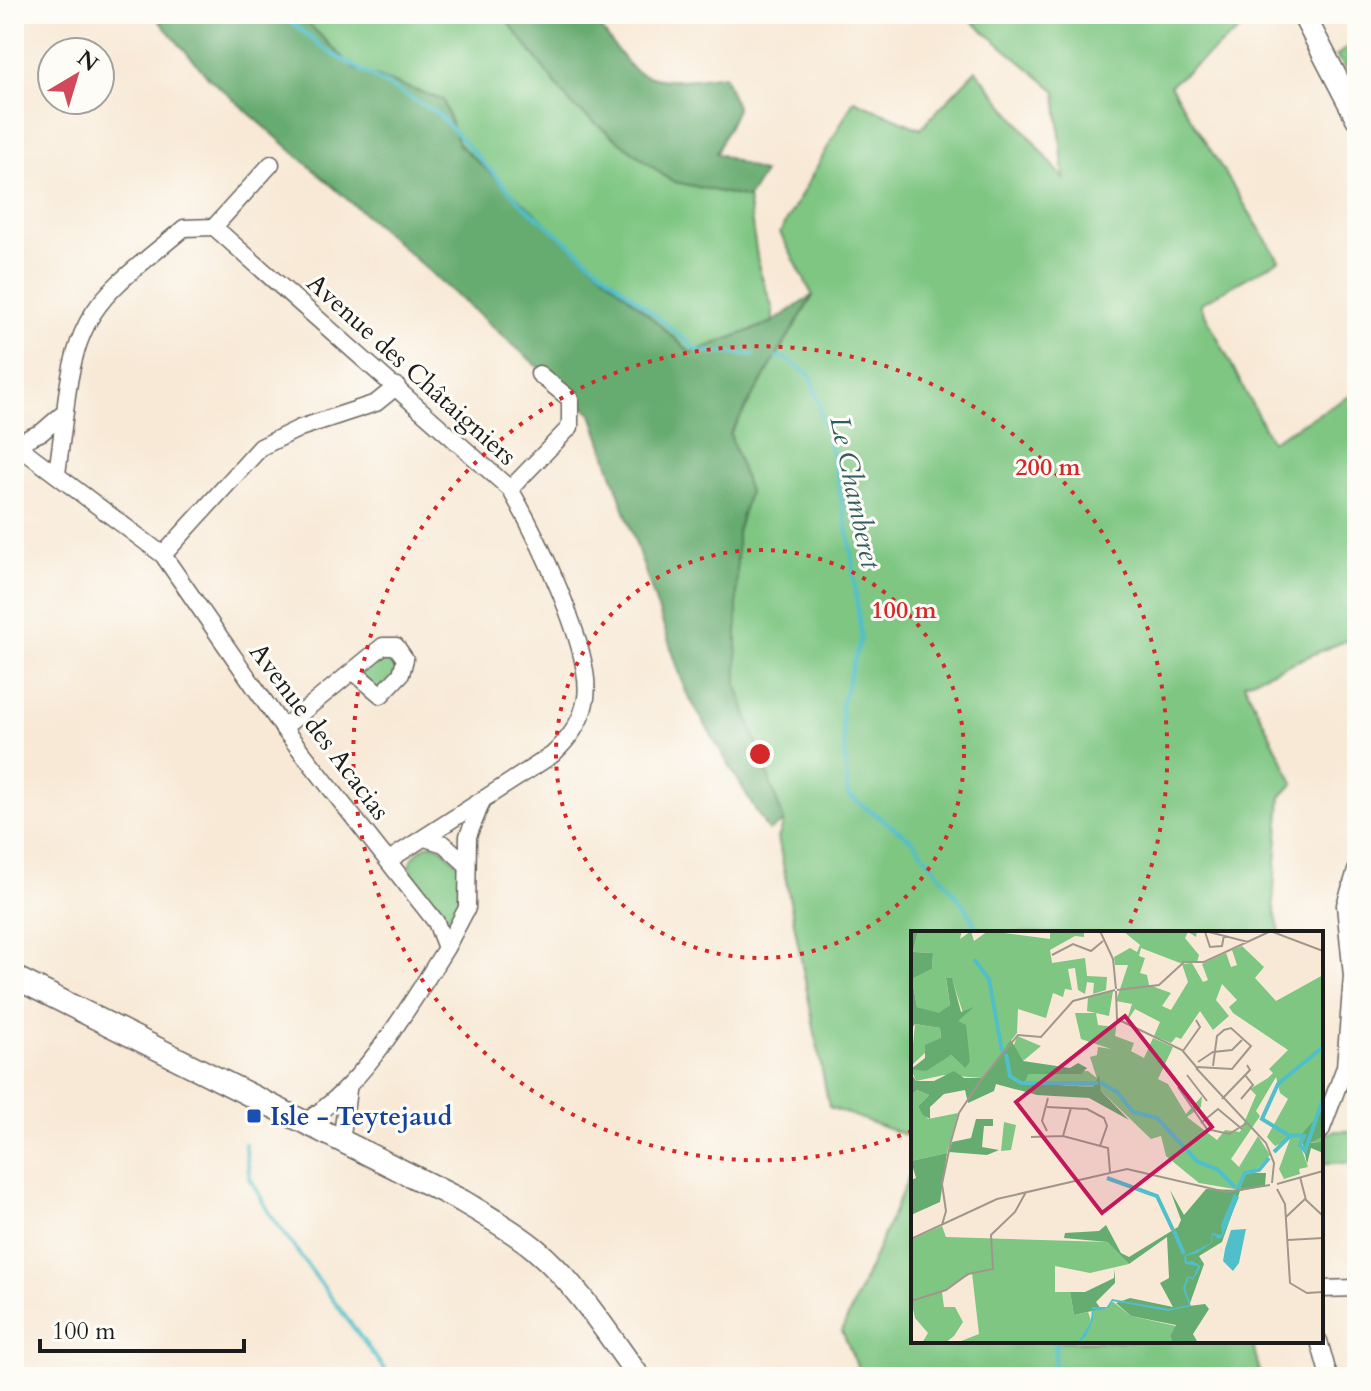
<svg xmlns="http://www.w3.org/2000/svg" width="1371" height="1391" viewBox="0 0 1371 1391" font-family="Cardo,serif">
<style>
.green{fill:#7ec682;stroke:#4d714f;stroke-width:2}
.forest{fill:#66ab70;stroke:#416446;stroke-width:2}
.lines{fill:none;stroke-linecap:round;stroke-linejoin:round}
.stream{stroke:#51bfc9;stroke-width:4}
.street-casing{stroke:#69645d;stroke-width:19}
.secondary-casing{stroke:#69645d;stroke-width:25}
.street{stroke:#fff;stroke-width:16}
.secondary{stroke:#fff;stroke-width:22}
.ring{fill:none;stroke:#d62828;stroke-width:4;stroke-dasharray:4 8}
.transit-dot{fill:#1a4fb4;stroke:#fdfcf7;stroke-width:3}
.labels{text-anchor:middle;stroke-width:6;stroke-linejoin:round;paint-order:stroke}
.street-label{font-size:26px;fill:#1c1c1c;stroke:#fdfcf7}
.transit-label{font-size:26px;font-weight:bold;fill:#164399;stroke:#fdfcf7;text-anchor:start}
.water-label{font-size:28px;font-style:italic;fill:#315d61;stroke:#fdfcf7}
.inset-river{fill:none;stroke:#51bfc9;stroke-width:4}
.inset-road{fill:none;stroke:#a0978c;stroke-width:2}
.view{fill:#c2185b;fill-opacity:0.15;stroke:#c2185b;stroke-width:4}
.inset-edge{fill:none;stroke:#1c1c1c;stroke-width:4}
.centre{fill:#d62828;stroke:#fdfcf7;stroke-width:4}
.ring-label{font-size:24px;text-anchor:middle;font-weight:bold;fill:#d62828;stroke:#fdfcf7;stroke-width:6;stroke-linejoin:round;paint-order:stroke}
</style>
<rect width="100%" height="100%" fill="#fdfcf7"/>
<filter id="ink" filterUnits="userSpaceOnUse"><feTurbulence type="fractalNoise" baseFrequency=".0125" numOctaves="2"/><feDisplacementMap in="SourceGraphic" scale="16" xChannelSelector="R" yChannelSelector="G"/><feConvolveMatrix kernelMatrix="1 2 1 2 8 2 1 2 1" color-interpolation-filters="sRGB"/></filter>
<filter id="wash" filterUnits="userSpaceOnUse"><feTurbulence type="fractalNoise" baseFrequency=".006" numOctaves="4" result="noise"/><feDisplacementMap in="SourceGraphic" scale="32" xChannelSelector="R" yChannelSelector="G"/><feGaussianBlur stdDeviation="1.8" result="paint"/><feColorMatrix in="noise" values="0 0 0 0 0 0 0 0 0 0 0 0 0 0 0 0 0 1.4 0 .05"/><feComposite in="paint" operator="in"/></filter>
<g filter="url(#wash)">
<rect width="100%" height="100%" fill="#f8e9d6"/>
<path class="green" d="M299,14H502L572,105L671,181L748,198L759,269L773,309V322L691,353L458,144L443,100L354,69Z
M963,14H1221L1227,20L1236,14H1260L1170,85L1279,260L1200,304L1271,441L1357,392V636L1244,683L1294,783L1281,797L1273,903L1280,933H913V1138L829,1107L778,838L784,822L737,686V532L749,492L730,434L813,296L780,233L854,100L920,129L976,70L1064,179L1056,91Z
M1357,40V75L1354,78L1336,56Z
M383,646L405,659L381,695L354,672Z
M429,844L439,846L461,866L460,909L454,915L444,916C423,893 388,867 429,844Z
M1336,1131H1357V1163H1321V1135Z
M913,1167V1341H1252L1261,1377H862L842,1331Z"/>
<path class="forest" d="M153,14H299L354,69L443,100L458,144L691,353L773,322L813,295L730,434L749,492L737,532V686L784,822L768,831L686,692L592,414L209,78Z
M502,14H589C604,30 614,48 628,64C649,88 696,79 724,75L737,109L716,153L764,173L748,198L671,181L572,105Z"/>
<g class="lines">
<path class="stream" d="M280,14L329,52L437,113L522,204L698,351L754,355
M777,357L785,358L811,376L831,449L850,542L861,637L841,706L848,795L913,841L967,909L979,933
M245,1144L250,1178L271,1216L390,1377
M1053,1377L1056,1341"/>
</g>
</g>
<g filter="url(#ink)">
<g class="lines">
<g class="street-casing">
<path id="street" d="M214,227L510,489C535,532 593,650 586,698C582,722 569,739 552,755L389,860
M65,412C76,304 107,293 184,228L214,227L271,164
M14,443L163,555L283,728L436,922L446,948C409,1007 363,1087 303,1123
M15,444L42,432L65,412L57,474
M510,489L570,427V399L539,374
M163,555L261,447L300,428L376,403L397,386
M283,728L383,646H396L405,659L401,674L381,695L354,672
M425,838L444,844L466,864
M446,948L467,908L468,836L482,801
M1321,1131L1345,1067L1352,976L1345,905L1357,868
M341,1142L348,1090
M1321,1289L1357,1288
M1319,1341L1329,1377"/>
</g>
<g class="secondary-casing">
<path id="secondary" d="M1303,14L1357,118
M14,977L462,1201C487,1216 512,1230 534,1248C577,1284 607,1333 639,1377"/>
</g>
<use href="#street" class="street"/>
<use href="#secondary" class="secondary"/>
</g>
</g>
<g class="ring">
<circle cx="760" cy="754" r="204"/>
<path d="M912 1131A407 407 0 1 1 1126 932"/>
</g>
<rect class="transit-dot" x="246" y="1108" width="16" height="16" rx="4"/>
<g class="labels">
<g class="street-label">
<text transform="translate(412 369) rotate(42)" y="9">Avenue des Châtaigniers</text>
<text transform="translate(320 731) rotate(53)" y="9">Avenue des Acacias</text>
</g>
<g class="transit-label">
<text x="270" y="1125">Isle - Teytejaud</text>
</g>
<g class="water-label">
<text transform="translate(856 492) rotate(78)" y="10">Le Chamberet</text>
</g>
</g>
<g transform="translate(911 931)">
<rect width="412" height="412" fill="#f8e9d6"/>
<path d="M7,0H51L49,8L60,0L63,10L77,0L139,8V0H173V6L164,5L139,19L141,32L174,27L176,45L196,46L195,59L182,63L183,52L176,51L174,63L167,59L164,37L157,38L161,59L154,58L152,66L142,62L135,87L107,78L106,102L71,147L33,144L5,150L0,138L40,124L53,136L59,131L46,90L52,82L41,48H35L39,74L28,83L6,76L1,48L21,38L22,22L2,21ZM212,0H286L285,6L277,1L274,7L288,24L286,31L269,32L230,17L228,25L234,27L229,42L236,44L238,54L260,62L251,75L260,79L277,51L271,33L281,32L292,51L297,49L291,33L315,22L320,36L326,34L321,19L331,15L353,36L344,47L365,70L412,44V212L388,211L397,236L388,238L389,243L373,248L368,238L379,208L364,215L356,206L377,168L369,162L365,146L345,180L349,185L320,228L328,236L347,205L359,224L345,239L333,242L329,259L288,252L255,225L250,205L240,208L190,160L179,126L186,124L187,116L200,118L170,108L164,82H185L187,94L204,96L206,89L204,105L223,112L220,120L233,127L242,107L262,116L247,148L257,153L275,183L291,165L290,176L276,186L306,209L314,199L329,201L345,164L339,158L357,147L362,142L358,138L377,119L322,82L318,76L326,69L311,53L305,69L318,85L302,99L289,80L270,108L265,106L260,112L243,105L249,91L224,78L215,92L221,73L205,70L217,34H204L203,26L219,17L226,21L229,14ZM202,60L198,85L176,80L177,66ZM4,93L29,97L30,107L0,135ZM106,105L130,115L112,130L107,128L102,117ZM143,140H177L187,148L182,156L114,152L116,143ZM6,159L18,164L7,175L17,188L47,182L36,222L0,230V164ZM93,191L105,194L100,219L90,220ZM31,295L35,306L198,311L218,333L179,342L144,335V361H159L163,384L177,381L180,389L170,408L181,391L182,378H194L201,370L220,385L265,395L259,405L262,412H45L68,403L61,342L31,361L33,376H44L52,391L43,405L34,412H11L17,402L4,387L0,369V309Z" fill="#7ec682"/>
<path d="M0,0H7L2,21L22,22L21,38L1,48L6,76L28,82L39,74L35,47H41L50,81L63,76L47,90L55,94L59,131L54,137L40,124L15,140L0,138L14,127V114L30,107L29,97L4,93L0,98ZM100,109L112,130L159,137L167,132L176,137L170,143H117L114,152L182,156L188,144L190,160L218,189L178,167L126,164L85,153L83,160L57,172L54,159L33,163L19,176V188L12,184L7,175L18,164L6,159L0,164V142L5,150H23L43,140L53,147H71ZM412,166V205L399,212L411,211L412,222L400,217L396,233L390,204L403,189ZM65,188H82V195H73L71,216L88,219L76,224L38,221L41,211L60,207ZM36,222L29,271L0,284V249L5,247L0,230ZM333,242H355L354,255L329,260L311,311L288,325L293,333L278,375L294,373L298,378L282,403L286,410L262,412L259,405L265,394L220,385L205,372L219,367L262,376L249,352L258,347L256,306L218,333L197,311L153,307L154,302L188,300L195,294L210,322L218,326L267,296L270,289L259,259L273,284L295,258L329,259ZM204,338V352L185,371L190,378L163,384L159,361H174L203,347Z" fill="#66ab70"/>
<path d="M323,263L328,266L311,307L307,308L302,303L301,312L286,322L275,325L276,331L281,330L290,335L282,349L278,346L274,357L280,375L257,380L201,370L199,375L194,378L188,380L182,378V389L175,405L167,412L180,389L181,376H196L201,368L258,378L278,374L272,357L276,346L279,345L282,347L287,335L274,333L273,325L300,312L301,302L311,304L310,294ZM335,298L328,332L322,340L312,330L314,318L320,299Z" fill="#51bfc9"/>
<path class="inset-river" d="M63,28L78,48L91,120M95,123L99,145L110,152H187M189,151L206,161L222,181L246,187L287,231L306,238L324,256M379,205L351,188L367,153L412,116M363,221L380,204L393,205L389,214L394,220L412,168M196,247L246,265L262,299M326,259L334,242L348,239L358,227M263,300L273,323"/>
<path class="inset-road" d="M189,0L202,28L205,58M294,0L337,11M359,0L412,20M294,1L299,16L311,15L313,4M141,24L162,13L180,20L192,10M206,59L248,54L273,31H293L360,0M205,60L206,88L271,119L287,138M272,120L289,96L285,89M287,131L302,121L321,119L331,109M286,136L321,138L340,115L320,97L313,99L306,105L302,135M285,137L355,212L363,232L361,252M276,144L296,170M267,156L296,198L318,203L336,192M311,168L339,139L336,134M330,168L342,154L334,144M136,176L176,178L193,187L196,195L189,215M290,192L307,178L331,198M136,200L131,190L137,167M152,205L160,177M120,206L152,205L197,217L199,241M389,246L395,269L412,285M366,253L412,240M366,258L374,273L379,352L396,362L412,361M375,286L394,268M31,294L35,280L31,253L40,210L48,182L70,149L107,104L130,106L162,70L204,59M0,308L86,268L216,238L315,261L359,254M377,309L412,307M0,370L35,359L57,343L82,338L80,304L104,281L115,261"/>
<path class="view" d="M214,85L301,196L191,282L105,171Z"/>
<rect width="412" height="412" class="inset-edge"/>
</g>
<circle cx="760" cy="754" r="12" class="centre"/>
<g class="ring-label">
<text x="1048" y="475">200 m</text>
<text x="904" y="618">100 m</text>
</g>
<rect width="1371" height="1391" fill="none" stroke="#fdfcf7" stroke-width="48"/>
<g transform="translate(76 76) rotate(38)"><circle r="38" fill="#fdfcf7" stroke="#a3a29f" stroke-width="2"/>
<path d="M0-6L14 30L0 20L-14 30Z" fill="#d1495b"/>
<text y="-12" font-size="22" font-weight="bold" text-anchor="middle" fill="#1c1c1c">N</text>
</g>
<path d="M40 1339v12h204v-12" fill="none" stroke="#1c1c1c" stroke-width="4"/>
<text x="52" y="1339" font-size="24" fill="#1c1c1c" stroke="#fdfcf7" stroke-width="6" paint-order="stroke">100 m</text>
</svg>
